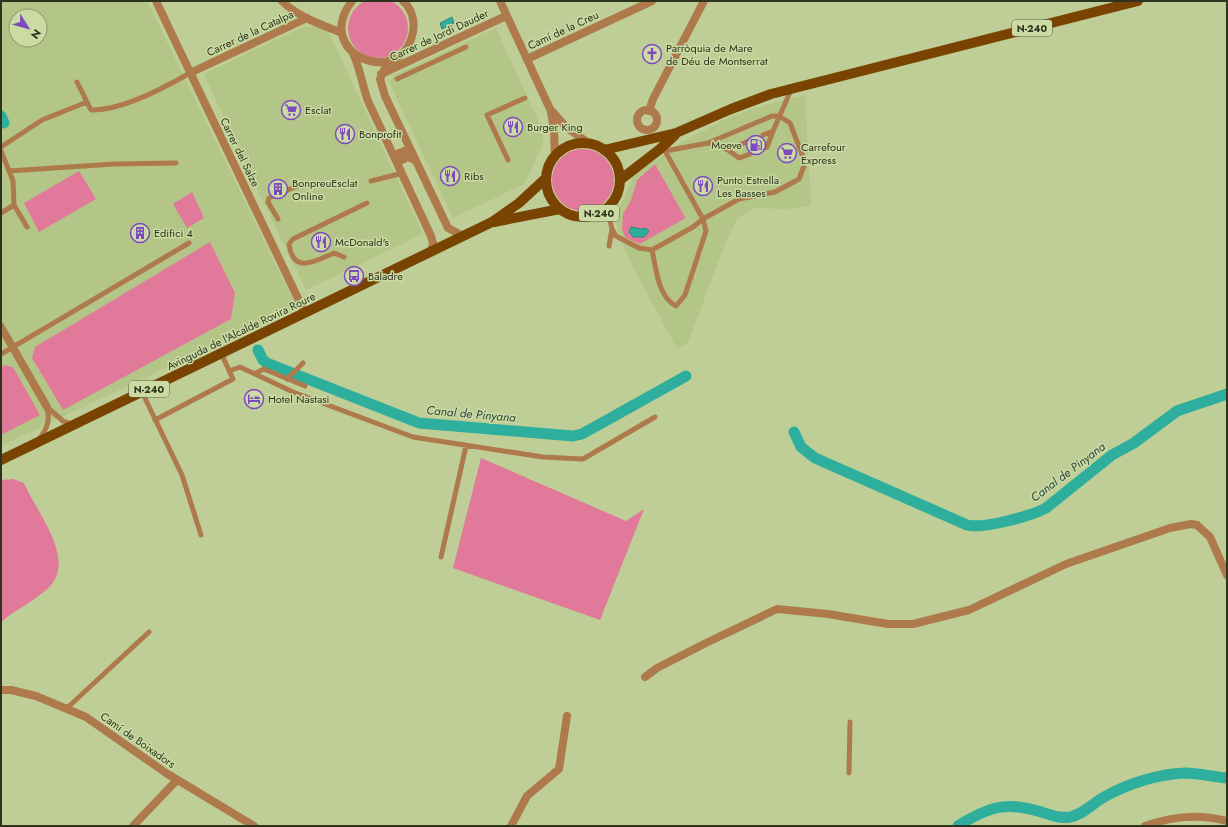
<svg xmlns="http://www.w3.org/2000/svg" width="1228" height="827" viewBox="0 0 1228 827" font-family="Jost,sans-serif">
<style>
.built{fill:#b4c687;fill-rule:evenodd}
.green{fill:#e17a9a}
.water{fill:#2eaf9d;stroke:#2e8a77}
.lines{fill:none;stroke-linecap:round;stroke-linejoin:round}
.canal{stroke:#2eaf9d;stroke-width:11}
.lane{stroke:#ae7a4c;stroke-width:5}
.street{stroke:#ae7a4c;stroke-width:8}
.primary{stroke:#794301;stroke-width:10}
.labels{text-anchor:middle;stroke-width:3;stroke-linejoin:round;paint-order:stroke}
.shield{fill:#cbdba3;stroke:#5c6545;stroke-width:1}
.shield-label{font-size:10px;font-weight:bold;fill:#2d331d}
.street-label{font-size:11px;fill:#2d331d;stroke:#cbdba3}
.poi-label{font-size:11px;fill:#2d331d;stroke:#cbdba3;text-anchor:start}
.water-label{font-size:12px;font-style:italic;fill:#2a4540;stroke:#cbdba3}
</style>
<rect width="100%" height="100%" fill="#bece96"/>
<path class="built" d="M1,1H147L296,306L1,446ZM16,16H40V40H16Z
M311,26L323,29L330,35L423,234L306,290L257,189L204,74L301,28Z
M496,28L543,131V144L524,184L453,218L389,82L394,75Z
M805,95L811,206L785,209L754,208L737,219L725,244L688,343L677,349L632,265L622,243L615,219L633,177L644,166L662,156L680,143L727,118L765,105Z"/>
<path class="green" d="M348 28a30 30 0 1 1 60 0a30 30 0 1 1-60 0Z
M552 180a31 31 0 1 1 62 0a31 31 0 1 1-62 0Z
M655,164L685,217L684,219L640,244L626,238L624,235L622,229L623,214L631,200L637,180Z
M79,171L96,199L39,232L24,203Z
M192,192L204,218L187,228L173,204Z
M210,242L235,293L231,319L63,410L32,358L35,347Z
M4,365L13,367L40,415L1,435V367Z
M481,458L626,521L644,509L600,620L453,568Z
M13,479L24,483C36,512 80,562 46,590C33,602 13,611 1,622V480Z"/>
<path class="water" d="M452,17L454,23L442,29L440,23Z
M631,227L641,229L646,228L649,231L644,237H633L629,232Z"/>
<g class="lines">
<path class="canal" d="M1,116L4,123
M258,350L263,360L267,363L419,423L573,436L582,434L686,376
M794,432L801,447L815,458L967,525C984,529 1031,516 1046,508L1112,455L1134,443L1177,411L1227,394
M958,826C986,808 1005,801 1038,811C1048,814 1059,819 1070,817C1083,815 1093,803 1104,797C1127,784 1158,774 1185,773C1199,773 1213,777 1227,778"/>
<path class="lane" d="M397,79L466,47
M77,82L91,110C121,111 164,88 190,73
M763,135L773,131L791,90
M708,143L728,150L751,140
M1,147L42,120L87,102
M762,149L767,147L773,131
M728,150L739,158L750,154
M1,151L13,181L14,205
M508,160L487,115L525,98
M9,171L114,164L176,163
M371,181L403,173
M610,205V220L612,229L616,236L639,248L652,250L693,227L703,219L739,199L775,192L799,179L804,166L803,157L790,123L779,116H772L708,143L665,151
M1,213L14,205L27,227
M278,219L268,202L269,198L297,186
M609,246L612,229
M652,250C656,268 658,297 676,306L685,295L706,231L703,219L665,151L663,150
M344,257L334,253C316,261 293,275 289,244L293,239L367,203
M1,354L189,243
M229,371L240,367L293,392L413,437L543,457L583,459L655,417
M256,373L264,369L305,386
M287,379L303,363
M142,392L182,475L201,535
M47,407L63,421L71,424
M155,420L233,379L221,353
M39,439C48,428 50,420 47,407
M441,557L466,446
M66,709L149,632
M849,773L850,722"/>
<path class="street" d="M156,1L305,313
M282,1C298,17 322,25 342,33
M352,1C311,54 402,91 413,32C415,21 412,9 403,1
M500,1L550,109L567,128L590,144
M352,51C360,67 362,85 368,101L431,236L433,243L431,252
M527,59L652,1
M388,61L380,79L385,96L448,228L463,236
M190,73L307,18
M381,74L506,16
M637 120a10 10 0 1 1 20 0a10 10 0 1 1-20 0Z
M649,111L653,99L704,1
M551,112L554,131L555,157
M394,155L410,149
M398,162L408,157L415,160
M1,327L47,407
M645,677L657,668L706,643L777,609L828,614L888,624H913L969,610L1066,564L1170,528L1191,524L1197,525L1210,537L1227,575
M1,690H11L36,696L86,717L166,773L254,826
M133,826L177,780
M511,826L527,796L559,769L567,716
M1145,826C1173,816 1198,814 1227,821"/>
<path class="primary" d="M546 180a37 37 0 1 1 74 0a37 37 0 1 1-74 0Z
M604,150L676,133L731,109L771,94L1138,1
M620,180L660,149L675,135
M494,222L560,209
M1,460L492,222L519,203L546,178"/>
</g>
<defs>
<g id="church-ring" transform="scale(1)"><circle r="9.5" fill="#cbdba3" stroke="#7f4ac1" stroke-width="1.5"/><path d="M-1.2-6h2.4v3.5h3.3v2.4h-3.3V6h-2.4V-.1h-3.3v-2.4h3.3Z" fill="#7f4ac1"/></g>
<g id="supermarket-ring" transform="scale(1)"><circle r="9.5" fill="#cbdba3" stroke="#7f4ac1" stroke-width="1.5"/><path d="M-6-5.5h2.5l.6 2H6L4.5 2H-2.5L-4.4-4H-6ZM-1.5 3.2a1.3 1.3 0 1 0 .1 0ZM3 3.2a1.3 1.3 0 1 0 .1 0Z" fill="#7f4ac1"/></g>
<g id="restaurant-ring" transform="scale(1)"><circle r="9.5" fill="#cbdba3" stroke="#7f4ac1" stroke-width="1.5"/><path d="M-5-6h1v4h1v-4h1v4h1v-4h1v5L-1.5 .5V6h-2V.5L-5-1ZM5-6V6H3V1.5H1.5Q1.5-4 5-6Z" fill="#7f4ac1"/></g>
<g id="fuel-ring" transform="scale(1)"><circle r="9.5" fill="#cbdba3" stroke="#7f4ac1" stroke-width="1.5"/><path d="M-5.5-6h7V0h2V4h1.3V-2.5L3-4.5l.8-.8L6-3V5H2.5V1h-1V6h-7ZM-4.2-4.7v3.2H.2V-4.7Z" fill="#7f4ac1"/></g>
<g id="building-ring" transform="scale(1)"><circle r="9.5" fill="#cbdba3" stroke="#7f4ac1" stroke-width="1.5"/><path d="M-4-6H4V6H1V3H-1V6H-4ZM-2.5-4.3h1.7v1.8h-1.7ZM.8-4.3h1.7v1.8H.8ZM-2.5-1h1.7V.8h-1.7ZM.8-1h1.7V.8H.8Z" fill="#7f4ac1"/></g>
<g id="bus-ring" transform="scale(1)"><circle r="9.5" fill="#cbdba3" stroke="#7f4ac1" stroke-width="1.5"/><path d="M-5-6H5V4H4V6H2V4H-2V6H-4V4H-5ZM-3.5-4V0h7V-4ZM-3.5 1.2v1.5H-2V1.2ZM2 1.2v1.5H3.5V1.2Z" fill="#7f4ac1"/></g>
<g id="hotel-ring" transform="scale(1)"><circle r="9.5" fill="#cbdba3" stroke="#7f4ac1" stroke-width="1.5"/><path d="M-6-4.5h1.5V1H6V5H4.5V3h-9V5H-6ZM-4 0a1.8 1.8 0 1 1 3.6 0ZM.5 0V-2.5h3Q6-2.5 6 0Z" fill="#7f4ac1"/></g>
</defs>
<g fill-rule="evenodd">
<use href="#church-ring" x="652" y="54"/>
<use href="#supermarket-ring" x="291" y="110"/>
<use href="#restaurant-ring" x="513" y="127"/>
<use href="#restaurant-ring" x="345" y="134"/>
<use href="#fuel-ring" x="756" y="145"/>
<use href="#supermarket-ring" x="787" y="153"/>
<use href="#restaurant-ring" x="450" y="176"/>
<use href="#restaurant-ring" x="703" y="186"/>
<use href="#building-ring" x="278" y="189"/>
<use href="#building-ring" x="140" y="233"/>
<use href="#restaurant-ring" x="321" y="242"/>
<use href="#bus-ring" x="354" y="276"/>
<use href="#hotel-ring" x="254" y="399"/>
</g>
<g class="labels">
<g class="shield">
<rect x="1012" y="20" width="40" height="16" rx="3"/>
<rect x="579" y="205" width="40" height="16" rx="3"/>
<rect x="129" y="381" width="40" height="16" rx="3"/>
</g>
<g class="shield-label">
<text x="1032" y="32">N-240</text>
<text x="599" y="217">N-240</text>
<text x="149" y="393">N-240</text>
</g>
<g class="street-label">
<text transform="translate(563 30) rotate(-25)" y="4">Camí de la Creu</text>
<text transform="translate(250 33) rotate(-25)" y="4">Carrer de la Catalpa</text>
<text transform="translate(439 35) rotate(-25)" y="4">Carrer de Jordi Dauder</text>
<text transform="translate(240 152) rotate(64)" y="4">Carrer del Salze</text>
<text transform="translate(241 331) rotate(-26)" y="4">Avinguda de l'Alcalde Rovira Roure</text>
<text transform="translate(138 740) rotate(35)" y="4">Camí de Boixadors</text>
</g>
<g class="poi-label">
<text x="666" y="52">Parròquia de Mare<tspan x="666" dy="13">de Déu de Montserrat</tspan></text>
<text x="305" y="114">Esclat</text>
<text x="527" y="131">Burger King</text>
<text x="359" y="138">Bonprofit</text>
<text x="742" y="149" text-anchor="end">Moeve</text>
<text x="801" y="151">Carrefour<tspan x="801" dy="13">Express</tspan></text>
<text x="464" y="180">Ribs</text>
<text x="717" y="184">Punto Estrella<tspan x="717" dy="13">Les Basses</tspan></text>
<text x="292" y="187">BonpreuEsclat<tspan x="292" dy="13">Online</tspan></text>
<text x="154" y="237">Edifici 4</text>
<text x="335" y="246">McDonald's</text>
<text x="368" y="280">Baladre</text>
<text x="268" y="403">Hotel Nastasi</text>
</g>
<g class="water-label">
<text transform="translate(471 414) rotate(5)" y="4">Canal de Pinyana</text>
<text transform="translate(1068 472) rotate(-37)" y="4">Canal de Pinyana</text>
</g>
</g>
<rect width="1228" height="827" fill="none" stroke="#2d331d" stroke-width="4"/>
<g transform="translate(28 28) rotate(127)"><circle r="19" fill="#cbdba3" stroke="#8c986d"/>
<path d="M0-3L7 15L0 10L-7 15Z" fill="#7f4ac1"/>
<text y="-6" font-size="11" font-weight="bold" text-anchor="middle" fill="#2d331d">N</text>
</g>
</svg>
